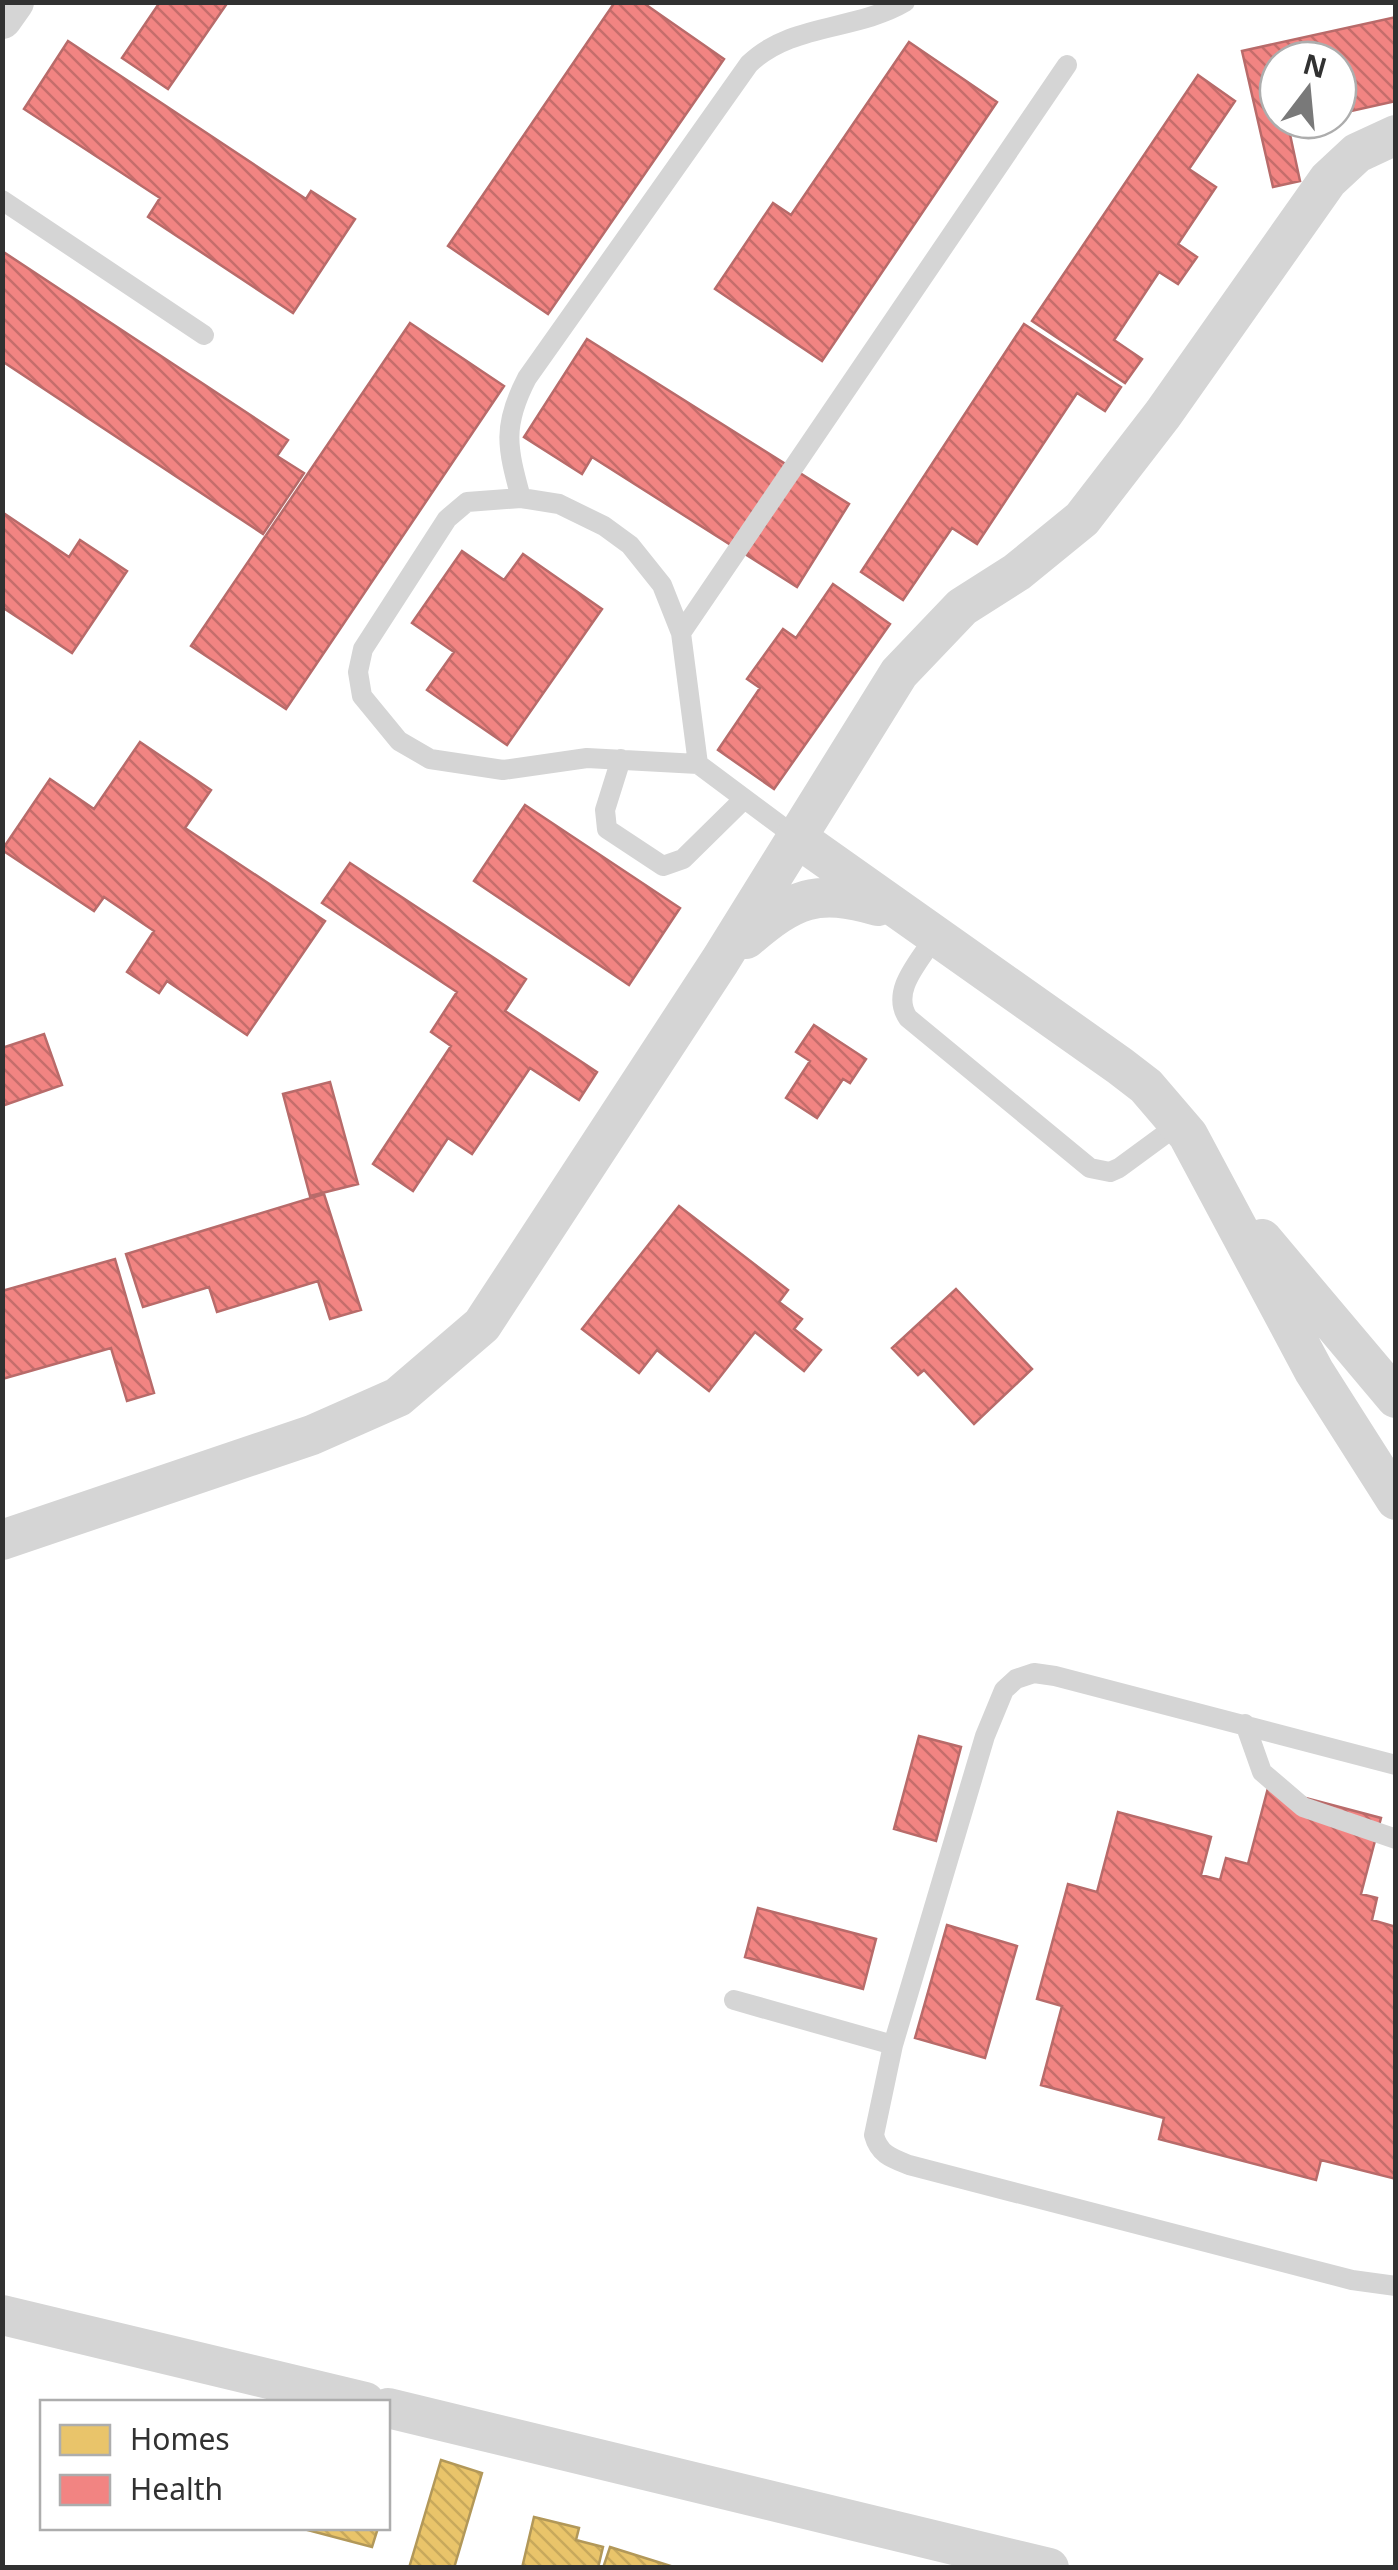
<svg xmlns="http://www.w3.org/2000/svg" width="1398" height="2570" viewBox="0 0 1398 2570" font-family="'Noto Sans',sans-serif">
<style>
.homes{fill:url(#homes-back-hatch);stroke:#b29859;stroke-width:2.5}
.health{fill:url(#health-back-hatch);stroke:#b86b6a;stroke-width:2.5}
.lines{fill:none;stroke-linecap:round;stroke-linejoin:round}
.service{stroke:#d5d5d5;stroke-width:20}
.minor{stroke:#d5d5d5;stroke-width:40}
</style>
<defs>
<pattern id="homes-back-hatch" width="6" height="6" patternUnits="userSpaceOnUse" patternTransform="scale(2.5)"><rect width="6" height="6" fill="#e9c46a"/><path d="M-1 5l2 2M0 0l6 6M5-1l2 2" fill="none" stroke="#c8a95c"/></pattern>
<pattern id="health-back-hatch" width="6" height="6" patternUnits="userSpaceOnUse" patternTransform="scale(2.5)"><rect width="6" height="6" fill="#f28482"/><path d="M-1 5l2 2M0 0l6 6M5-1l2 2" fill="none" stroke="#c56d6b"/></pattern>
</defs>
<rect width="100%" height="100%" fill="#fff"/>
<path class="homes" d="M441,2460L482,2473L454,2568H409Z
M534,2517L579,2528L576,2540L603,2547L598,2568H522Z
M300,2528H378L372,2547Z
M610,2547L677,2568H603Z"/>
<path class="health" d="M160,2H228L168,89L122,58Z
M615,2H642L724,59L548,314L448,246Z
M1396,17V101L1338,114V60H1278V120H1309L1288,125L1300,181L1273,187L1242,51Z
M68,41L306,199L311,191L355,219L293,313L148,217L160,198L24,109Z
M909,42L997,102L822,361L715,289L773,203L791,215Z
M1198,75L1235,101L1189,169L1216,187L1178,244L1197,257L1178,284L1159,272L1114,340L1142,359L1125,383L1032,321Z
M2,251L288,440L277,456L304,473L263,534L2,361Z
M410,323L504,386L286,709L191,646Z
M1024,324L1121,387L1105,411L1077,393L977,544L952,528L903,600L861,572Z
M587,339L849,504L797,587L592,457L582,474L524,437Z
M2,512L69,557L80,540L127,571L72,653L2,607Z
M462,551L504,580L523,554L602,609L507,745L427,690L454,652L412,623Z
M833,584L890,624L774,789L718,750L760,688L747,679L783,629L796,638Z
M140,742L211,790L185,828L325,921L247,1035L167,981L159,993L127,972L154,931L104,897L94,911L2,850L50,779L94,809Z
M525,805L680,908L629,985L474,881Z
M350,863L526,979L505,1011L597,1072L579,1100L530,1068L472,1154L448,1138L413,1191L373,1164L451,1046L431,1032L457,992L322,903Z
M814,1025L866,1059L850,1083L843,1079L817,1118L786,1098L810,1061L796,1052Z
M44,1034L62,1085L2,1106V1048Z
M330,1082L358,1184L310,1196L283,1094Z
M324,1194L361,1310L330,1319L318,1281L217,1312L209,1287L143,1307L126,1254Z
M679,1206L788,1290L779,1302L802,1319L794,1329L821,1350L804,1371L755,1332L709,1391L657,1350L639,1373L582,1329Z
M115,1259L154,1393L127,1401L111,1348L2,1379V1291Z
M956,1289L1032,1369L974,1424L924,1370L918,1375L892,1348Z
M919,1736L961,1747L936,1841L894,1829Z
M1268,1788L1381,1818L1361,1894L1377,1898L1372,1920L1396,1927V2179L1321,2160L1316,2180L1159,2139L1164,2118L1041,2085L1062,2006L1037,1999L1068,1884L1097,1892L1118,1812L1211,1837L1201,1875L1220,1880L1226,1858L1248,1864Z
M758,1908L876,1939L863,1989L745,1957Z
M947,1925L1017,1946L985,2058L915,2038Z"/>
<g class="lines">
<path class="service" d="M2,200L204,335
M521,498C507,447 502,426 527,378L749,64C791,23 856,31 905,2
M681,633L1067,65
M621,759L605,810L607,829L663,866L683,859L743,800
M698,764L681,633L662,585L630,545L604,526L559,504L521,498L467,502L447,519L363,649L358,672L362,696L399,741L430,759L503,770L587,758L698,764L796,837
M934,938C919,962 890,991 908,1018L1090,1168L1110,1172L1119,1168L1179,1124
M1245,1724L1262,1772L1303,1807L1396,1839
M1396,1765L1055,1676L1034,1673L1016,1679L1004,1690L985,1736L893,2045L874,2135C879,2154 891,2158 909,2165L1352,2280L1396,2286
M734,2000L893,2045"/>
<path class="minor" d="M2,19L14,2
M796,837L1120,1066L1146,1086L1188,1135L1314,1371L1396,1500
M746,939C794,898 816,888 878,906
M1262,1239L1396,1398
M2,1540L312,1435L398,1397L482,1325L720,961L899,673L962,607L1017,572L1082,519L1163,414L1328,180L1357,153L1396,135
M2,2315L365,2402
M388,2408L1049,2568"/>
</g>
<rect width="1398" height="2570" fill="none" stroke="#313131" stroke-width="10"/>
<rect x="40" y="2400" width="350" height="130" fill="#ffffff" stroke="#adadad" stroke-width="2.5"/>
<rect x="60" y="2425" width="50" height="30" fill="#e9c46a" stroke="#adadad" stroke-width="2.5"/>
<text x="130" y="2450" font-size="30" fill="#313131">Homes</text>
<rect x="60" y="2475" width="50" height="30" fill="#f28482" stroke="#adadad" stroke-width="2.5"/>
<text x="130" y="2500" font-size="30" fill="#313131">Health</text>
<g transform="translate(1308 90) rotate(16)"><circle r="48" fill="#ffffff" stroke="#adadad" stroke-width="2.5"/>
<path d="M0-8L18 38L0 25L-18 38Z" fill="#797979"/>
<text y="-15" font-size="28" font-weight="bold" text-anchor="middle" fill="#313131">N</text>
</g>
</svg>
